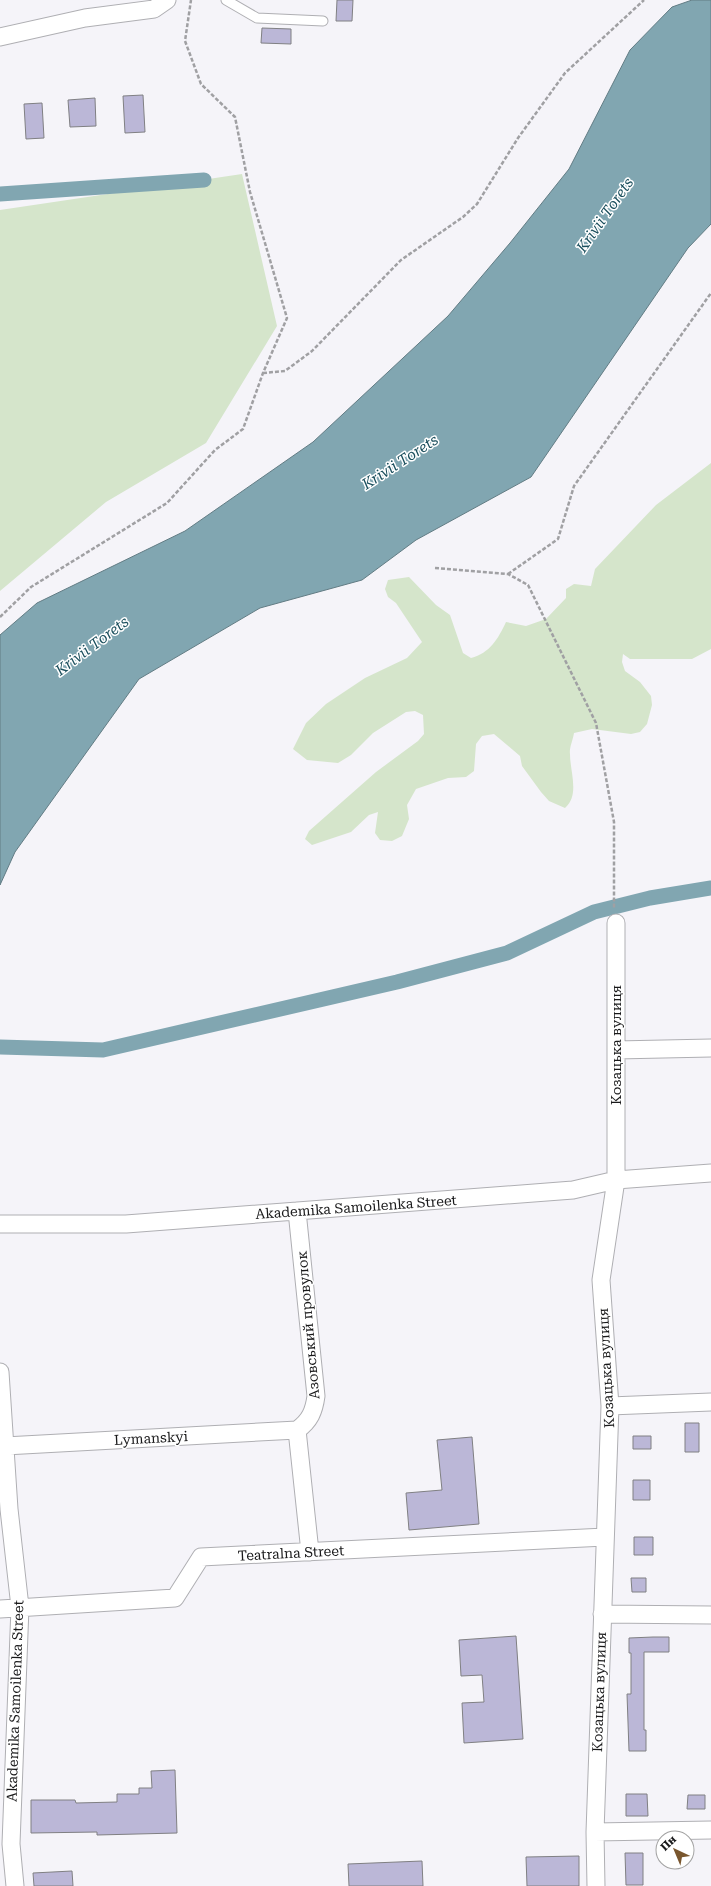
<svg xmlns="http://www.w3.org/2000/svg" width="711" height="1886" viewBox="0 0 711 1886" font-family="'Roboto Serif',serif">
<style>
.green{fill:#d5e5cb}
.water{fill:#81a6b1;stroke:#627c84}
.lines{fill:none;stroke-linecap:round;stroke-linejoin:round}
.canal{stroke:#81a6b1;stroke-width:15}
.building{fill:#bbb7d7;stroke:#808083}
.service-casing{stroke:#afafb3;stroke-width:11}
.minor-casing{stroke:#afafb3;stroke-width:19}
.path{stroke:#a0a0a3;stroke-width:2.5;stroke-dasharray:4 2;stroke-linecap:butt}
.service{stroke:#fff;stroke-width:9}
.minor{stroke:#fff;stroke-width:17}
.labels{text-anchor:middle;stroke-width:3;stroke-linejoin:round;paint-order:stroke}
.street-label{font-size:14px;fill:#19191a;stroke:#fff}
.water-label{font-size:15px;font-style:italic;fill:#1b4f5d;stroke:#fff}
</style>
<rect width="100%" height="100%" fill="#f5f4f9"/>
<path class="green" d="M242,174L277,326L206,443L106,502L0,591V210Z
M711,463V649L692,659H630L623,654L622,662L625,671L640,682L651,696L652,705L647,724L640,732L631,734L592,729L574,733C573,740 569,748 570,754C570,772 580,795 565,808L549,801L541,792L522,766L520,756L494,734L482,736L476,744L474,771L466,777L448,778L416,789L407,805L409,819L402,836L392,841L380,840L375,833L378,812L369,815L351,832L312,845L305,839L309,831L376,772L418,741L424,734L423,715L415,711L406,712L373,733L351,755L338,763L307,760L293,749L306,723L326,704L365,678L407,658L422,642L396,603L388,597L385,589L388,580L409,577L436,605L450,615L463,653L471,658C490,653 498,639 506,622L526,626L546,619L566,598V589L574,584L591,586L595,569L656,505Z"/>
<path class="water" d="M692,0H711V224L688,248L531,477L416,540L362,580L260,608L139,679L15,852L0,885V635L37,603L185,531L313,442L448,316L510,243L569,169L630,50L672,7Z"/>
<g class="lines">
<path class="canal" d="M0,194L204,180
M0,1047L103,1050L397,982L507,953L594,912L650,898L711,888"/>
</g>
<path class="building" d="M337,0H353L352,21H336Z
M262,28L291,29V44L261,43Z
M143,95L145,132L125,133L123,96Z
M95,98L96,126L70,127L68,100Z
M42,103L44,138L26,139L24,104Z
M685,1423H699V1452H685Z
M633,1436H651V1449H633Z
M472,1437L479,1524L409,1530L406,1493L442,1490L437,1440Z
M633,1480H650V1500H633Z
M634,1537H653V1555H634Z
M631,1578H646V1592H632Z
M516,1636L523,1739L464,1743L462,1703L484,1702L482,1675L461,1676L459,1640Z
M653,1637H669V1652H644V1730H646V1751H629L627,1694H631V1653H629V1638Z
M175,1770L177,1833L97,1835V1832L31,1833V1800H75L76,1803L117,1802V1794H139V1788H152L151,1771Z
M626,1794H647L648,1816H626Z
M688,1795H705V1809H687Z
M625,1853H643V1885H626Z
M579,1856V1886H527L526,1857Z
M422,1861L423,1886H349L348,1864Z
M72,1871L73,1886H34L33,1873Z"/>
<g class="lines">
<g class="service-casing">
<path id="service" d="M226,0L257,18L323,21"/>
</g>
<g class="minor-casing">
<path id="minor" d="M0,37L85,18L154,9L167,0
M616,1050L711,1048
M297,1211L316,1396C314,1411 310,1421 297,1430L310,1552
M0,1224H126L573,1190L616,1180L711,1173
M0,1372L9,1509L20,1607L11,1844L15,1886
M610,1406L711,1402
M5,1446L297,1430
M0,1609L175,1598L201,1557L605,1537
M602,1614L711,1615
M595,1832L711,1830
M596,1886L595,1832L610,1406L601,1280L616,1180V923"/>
</g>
<path class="path" d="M263,373L285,371L312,351L401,260L463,217L477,204L518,138L565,73L644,0
M435,568L508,574L528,585L596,723L614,822V909
M508,574L558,539L574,486L711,293
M0,617L31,587L167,503L215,450L243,429L263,373L287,318L250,192L235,117L201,84L185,41L191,0"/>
<use href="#service" class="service"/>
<use href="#minor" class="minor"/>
</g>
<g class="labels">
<g class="street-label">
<text transform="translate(616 1045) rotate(-90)" y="5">Козацька вулиця</text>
<text transform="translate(356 1207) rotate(-4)" y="5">Akademika Samoilenka Street</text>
<text transform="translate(308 1325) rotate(-95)" y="5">Азовський провулок</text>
<text transform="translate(606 1368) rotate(-93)" y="5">Козацька вулиця</text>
<text transform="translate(151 1438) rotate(-3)" y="5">Lymanskyi</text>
<text transform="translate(291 1553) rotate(-3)" y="5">Teatralna Street</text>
<text transform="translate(599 1692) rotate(-88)" y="5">Козацька вулиця</text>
<text transform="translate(15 1701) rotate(-88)" y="5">Akademika Samoilenka Street</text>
</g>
<g class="water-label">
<text transform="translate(605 215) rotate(-55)" y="5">Krivii Torets</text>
<text transform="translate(400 462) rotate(-33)" y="5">Krivii Torets</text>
<text transform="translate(92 646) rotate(-37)" y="5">Krivii Torets</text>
</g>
</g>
<g transform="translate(675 1850) rotate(316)"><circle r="19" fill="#ffffff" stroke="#a3a3a3"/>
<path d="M0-3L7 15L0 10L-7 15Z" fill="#79562e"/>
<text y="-6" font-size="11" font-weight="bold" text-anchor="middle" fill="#19191a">Пн</text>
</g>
</svg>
